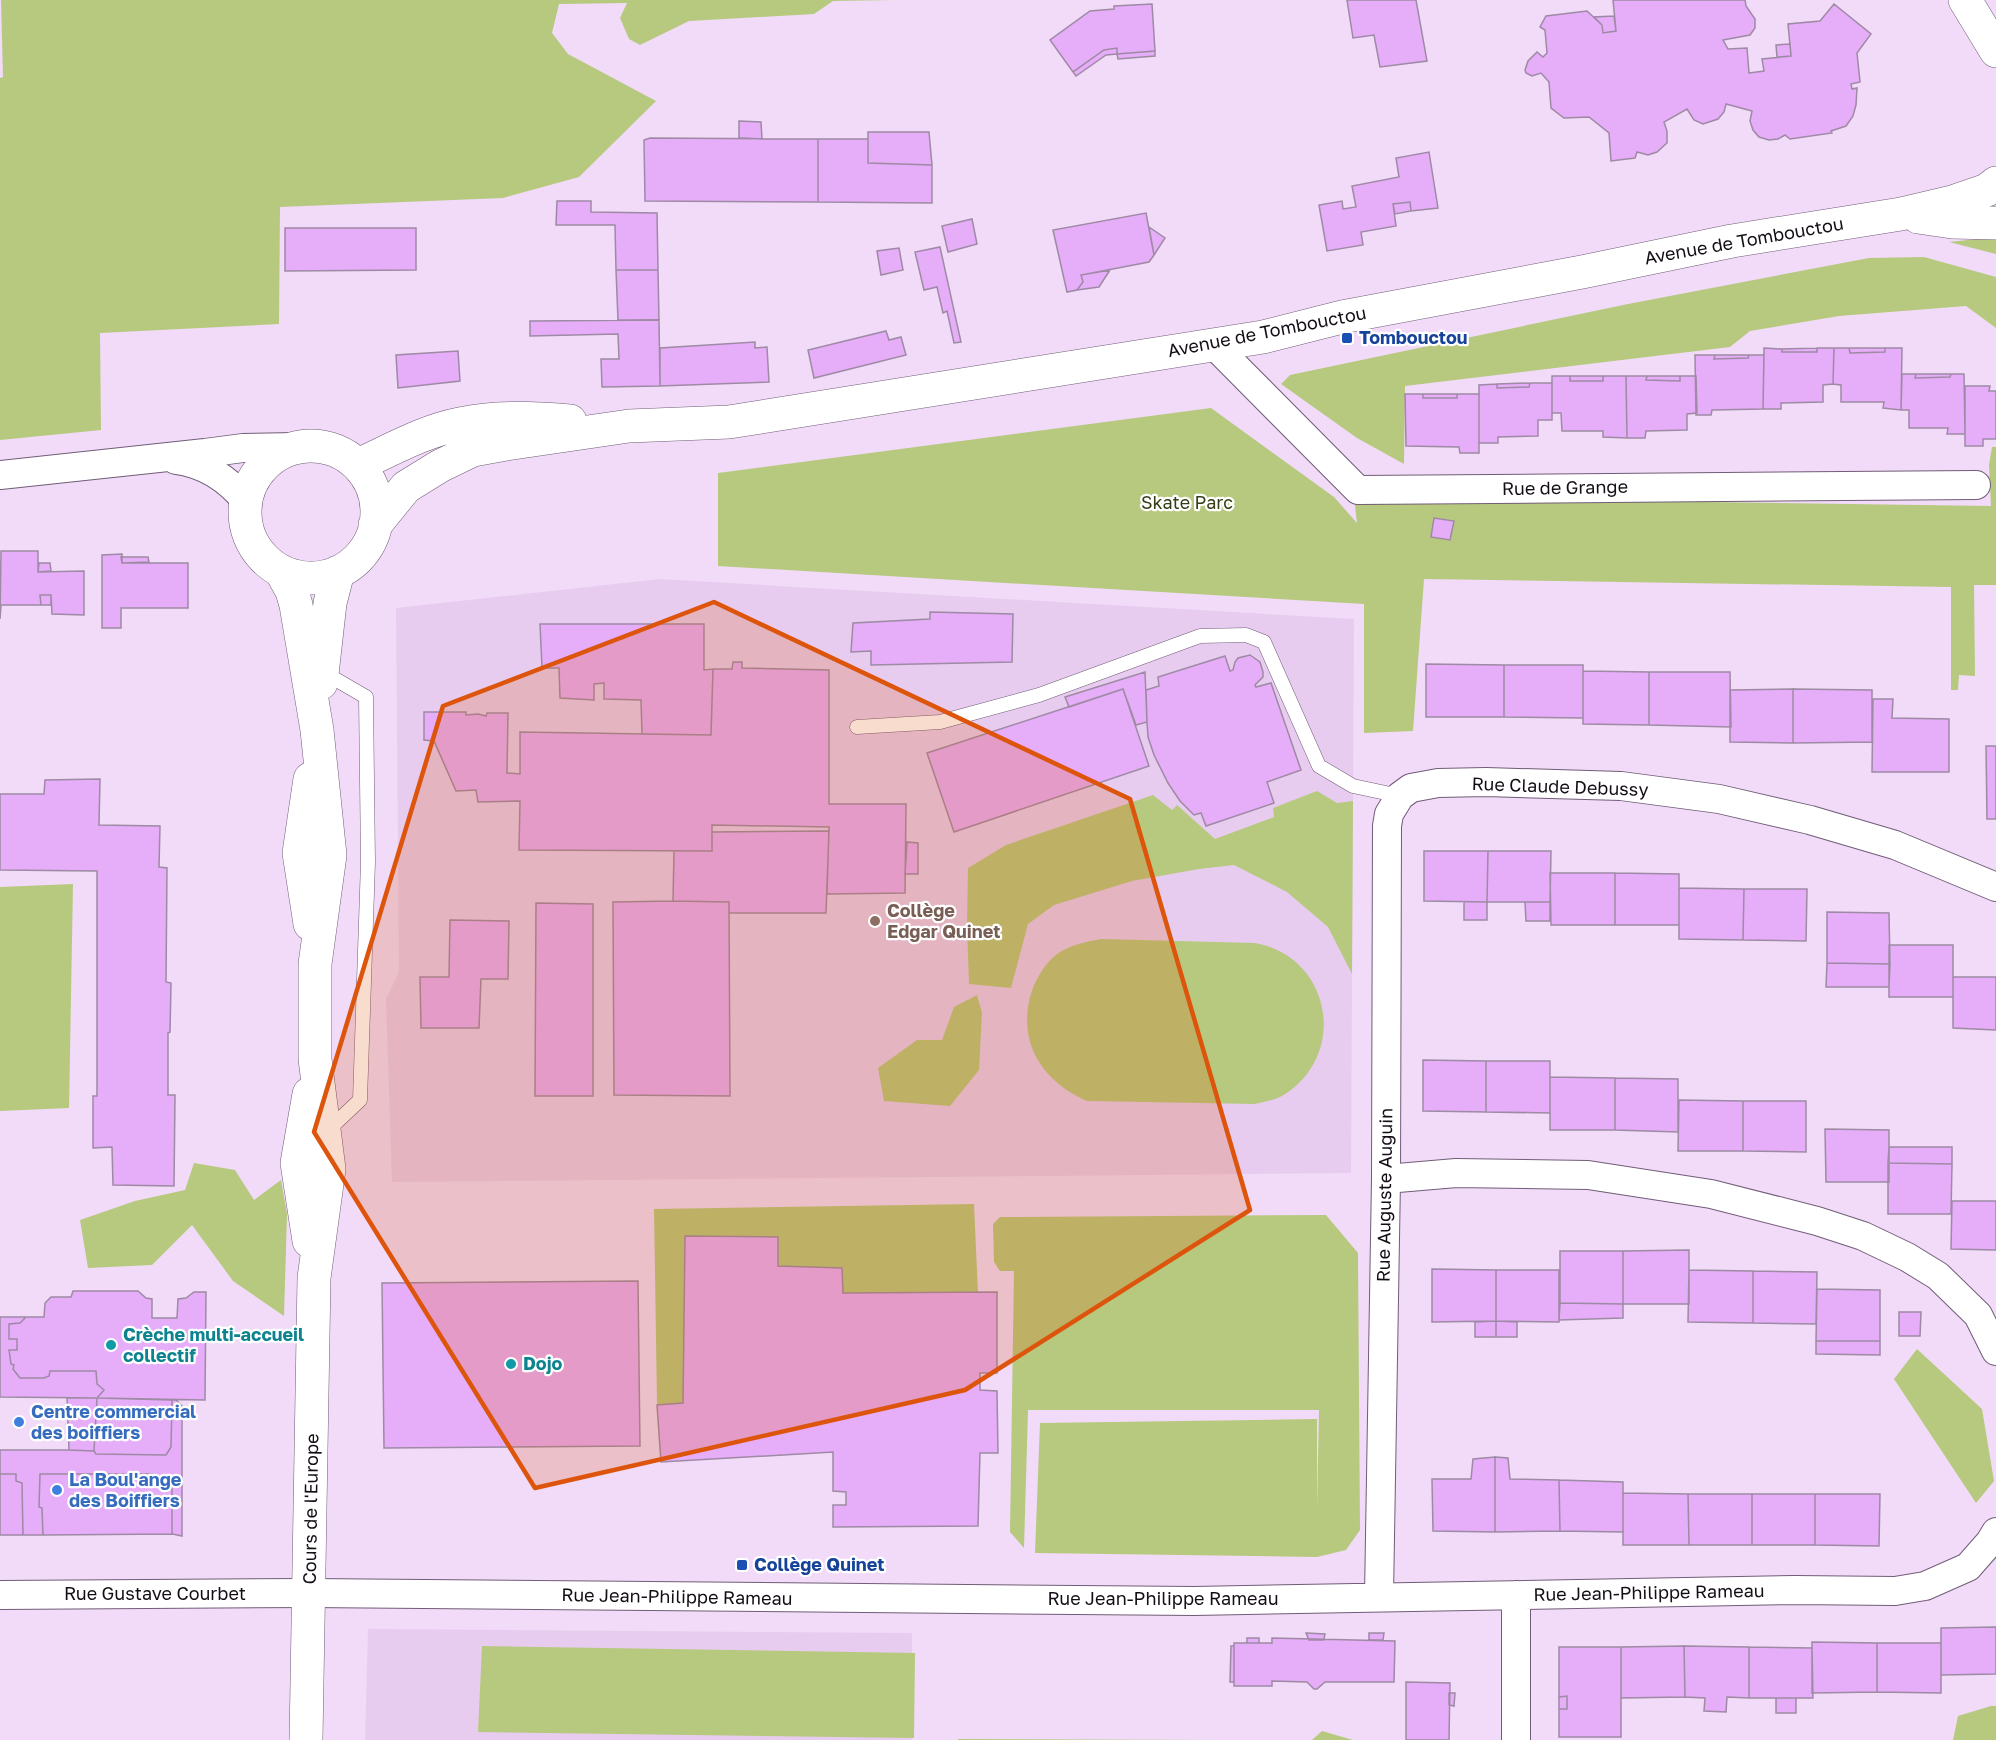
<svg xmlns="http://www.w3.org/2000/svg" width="1996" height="1740" viewBox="0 0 1996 1740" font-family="'Golos Text',sans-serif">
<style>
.built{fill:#e7ccef}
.green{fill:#b7c97e}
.building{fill:#e6adf8;stroke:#9e8aa4;stroke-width:1.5}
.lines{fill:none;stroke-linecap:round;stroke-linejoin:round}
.lane-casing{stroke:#715d77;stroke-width:15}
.street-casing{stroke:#715d77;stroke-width:30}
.secondary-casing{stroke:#715d77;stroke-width:34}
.lane{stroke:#fff;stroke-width:14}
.street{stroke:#fff;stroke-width:28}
.secondary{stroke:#fff;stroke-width:33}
.marked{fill:#dd550c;fill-opacity:0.2;stroke:#dd550c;stroke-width:4.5;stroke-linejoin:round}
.transit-dot{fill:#1a4fb4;stroke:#fff;stroke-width:2}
.education-dot{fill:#8d6e63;stroke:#fff;stroke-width:2}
.culture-dot{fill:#0f9aa8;stroke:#fff;stroke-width:2}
.shop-dot{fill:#3f7fe0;stroke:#fff;stroke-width:2}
.labels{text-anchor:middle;stroke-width:4.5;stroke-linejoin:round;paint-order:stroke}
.street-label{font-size:18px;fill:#140d16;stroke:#fff}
.transit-label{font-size:18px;font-weight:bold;fill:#164399;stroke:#fff;text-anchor:start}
.park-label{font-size:18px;fill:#353d17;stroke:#fff}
.education-label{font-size:18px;font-weight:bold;fill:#785e54;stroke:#fff;text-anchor:start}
.culture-label{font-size:18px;font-weight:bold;fill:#0d838f;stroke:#fff;text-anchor:start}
.shop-label{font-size:18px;font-weight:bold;fill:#366cbe;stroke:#fff;text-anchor:start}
</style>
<rect width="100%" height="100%" fill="#f1dbf8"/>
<path class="built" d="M660,579L1354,619L1351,1173L392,1182L386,999L399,972L396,608Z
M368,1629L912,1633V1740H365Z"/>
<path class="green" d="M1,0H894L833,1L814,14L689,21L640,45L629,39L620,18L627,3L559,4L552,33L568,54L656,101L579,177L503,198L280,207L279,324L100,333L101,430L0,440V78L3,77Z
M1996,237V254L1949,242Z
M1924,257L1996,277V328L1966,306L1839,316L1750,331L1730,347L1405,386L1404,464L1357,438L1281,384L1290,375L1628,304L1869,258Z
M1211,408L1334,497L1357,523L1354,497L1991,506L1989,465L1992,447H1996V585H1974L1975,676L1959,675L1958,690H1951V587L1424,579L1413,731L1364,733V604L718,566V473Z
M1317,791L1337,803L1353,801L1352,974L1328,927L1287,892L1234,865L1199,869L1132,881L1054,905L1028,924L1011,988L969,984L967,925L968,868L1006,845L1153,795L1172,810L1177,805L1215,839L1274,817L1273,808Z
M73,884L69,1108L0,1111V887Z
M1101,939L1255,943C1332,957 1349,1056 1282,1096C1274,1100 1264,1102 1255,1104L1087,1101C1044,1082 1018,1045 1030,997C1034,982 1044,964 1057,954C1070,945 1085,942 1101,939Z
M977,995L982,1013L979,1070L950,1106L884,1101L878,1068L917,1040H942L954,1007Z
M194,1163L235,1170L254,1200L281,1180L287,1214L284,1316L233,1281L192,1225L152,1265L88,1268L80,1220L135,1201L185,1190Z
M974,1204L978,1293H843L842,1268L778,1266L685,1236L683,1403L657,1405L654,1209Z
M1326,1215L1358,1253L1360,1530L1346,1550L1317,1557L1035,1553L1040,1423L1317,1419V1509L1319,1410H1028L1024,1548L1010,1532L1014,1271H1000L994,1262L993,1224L1000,1217Z
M1917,1349L1982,1409L1994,1481L1976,1503L1894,1379Z
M482,1646L915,1653L914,1738L478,1732Z
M1991,1706H1996V1740H1953L1958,1716Z
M1322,1731L1353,1740H1312Z
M958,1739L1208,1740H1212H958Z"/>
<path class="building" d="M1347,0H1416L1427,61L1380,67L1374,35L1353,38Z
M1613,0H1745L1746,6L1755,19V28L1750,35L1723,40L1728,49L1747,48L1749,73L1764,71L1762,59L1791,56L1788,24L1820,21L1834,4L1871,34L1857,53L1860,82L1851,84L1852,89L1857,88L1856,105L1853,116L1846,126L1831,131L1832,133L1790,139L1785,135L1778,139L1769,140L1759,137L1753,130L1750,121L1752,111L1726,104L1724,112L1718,119L1703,124L1694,120L1687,109L1664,122L1667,131V143L1657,152L1648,155L1637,152L1635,158L1611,161L1609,133L1589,117L1564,118L1551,108L1549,82L1541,73L1532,76L1526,73L1525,70L1528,61L1537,52L1543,57L1547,53L1545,30L1540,27L1546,16L1587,11L1602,25L1603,33L1616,31Z
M1152,4L1155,51L1117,54V48L1104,50L1073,72L1050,40L1090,11L1114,9V6Z
M1614,16L1616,31L1603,33L1602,25L1594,17Z
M1790,44L1791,56L1777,57L1776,45Z
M1117,48V54L1106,55L1076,76L1073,72L1104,50Z
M1155,51V56L1118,59L1117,54Z
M739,121L761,122L762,139L739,138Z
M868,132H929L932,165L868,163Z
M650,138L818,139V202L645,201L644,140Z
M818,139H868V163L932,165V203L818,202Z
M1429,152L1438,208L1411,211L1410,202L1393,204L1396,226L1361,232L1363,245L1327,251L1319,205L1342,201L1343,209L1356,207L1352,186L1399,177L1396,158Z
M557,201H591V212L657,213L658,270H616L615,225H556Z
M1410,202L1411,211L1395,214L1393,204Z
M1146,213L1154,255L1149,262L1081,275L1083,282L1077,290L1067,292L1053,230Z
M972,219L977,244L948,252L942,226Z
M1149,227L1165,238L1154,255Z
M285,228H416V270L285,271Z
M940,247L961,342L954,343L947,311L943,313L937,287L924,290L915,252Z
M899,248L903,270L881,275L877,251Z
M616,270H658L659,320H618Z
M1110,270L1099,287L1077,290L1083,282L1081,275Z
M659,320L660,386L602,387L601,359H619L618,334L530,336V321Z
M886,331L889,340L901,337L906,355L814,378L808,350Z
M755,342V348L767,347L769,382L660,386V348Z
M1764,348L1782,349V352H1817V348H1834L1833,384L1823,385V402L1781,403V409H1763Z
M1817,348V352H1782V349Z
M1834,348H1849L1850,353L1885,352V348H1902L1901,410L1883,408L1884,402H1841V385L1833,384Z
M1849,348H1885V352L1850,353Z
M458,351L460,381L398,388L396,355Z
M1695,355H1715L1714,359L1748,358L1749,355H1764L1763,409L1712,410L1711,415H1696Z
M1715,355H1749L1748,358L1714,359Z
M1902,374H1916L1915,378L1950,377L1951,374H1964L1965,434H1947L1948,428H1909V410H1901Z
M1916,374H1951L1950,377L1915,378Z
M1552,376H1570V381H1603V376H1626L1627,438L1603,437V431H1562L1561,413H1552Z
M1570,376H1603V381H1570Z
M1626,376H1647L1646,380L1680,381V376H1696L1697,413L1687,414V430L1646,431L1645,438H1627Z
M1647,376H1680V381L1646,380Z
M1530,383H1552V420H1538V436L1498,437V443H1479V385L1497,384V388L1529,387Z
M1530,383L1529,387L1497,388V384Z
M1965,386H1990L1989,391H1996V439H1983V446H1965Z
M1405,394H1423V398H1457V394H1479V453H1460L1459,447L1406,446Z
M1423,394H1457V398H1423Z
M1434,518L1454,521L1450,540L1431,537Z
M1,551H38V572L84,571V615L52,614L51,595H40L41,605H1L0,619Z
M122,554V563H188V608H121V628H102V555Z
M121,557H148L149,562L122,563Z
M39,563H50L51,571L38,572Z
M40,595H51V605H41Z
M930,612L1013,614L1012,662L871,665V651L851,652L853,623L930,619Z
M540,624H704V670L713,669L711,735L642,734L641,700L604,699V683L594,684V700L560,698L559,668H542Z
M1250,655L1260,662L1263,672V677L1255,685L1256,687L1271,683L1301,770L1267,782L1274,803L1206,826L1201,813L1194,815L1180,801L1168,783L1154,755L1148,737L1147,722L1146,690L1159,686L1158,677L1225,656L1230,671L1233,670L1235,662L1238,658Z
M733,662H742V668L829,670V804H906L905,893L827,894L829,827L712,825V851L519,850L520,801L478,802L476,790L456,791L434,741L424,740V712H466V715L478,714L486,716L487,713H508L507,773L520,774V732L711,735L713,669H732Z
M1426,664L1504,665V717H1426Z
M1504,665H1583V718L1504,717Z
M1583,671L1649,672V725L1583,724Z
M1145,672L1147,722L1136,725L1123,689L1069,707L1065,697Z
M1649,672H1730L1731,727L1649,725Z
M1123,689L1149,766L954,832L927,753Z
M1793,689L1872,690V742L1793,743Z
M1793,689V743L1730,742V690Z
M1873,699H1893L1892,718L1949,719V772H1872Z
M1986,746H1996V819H1987Z
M100,779L99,825L160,826L159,867L167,868L166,982L171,983L170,1032L168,1033V1095H175L174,1186L113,1185L112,1147L93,1148V1096H97V871L0,870V794H44L45,780Z
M829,831L826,913H729V902L673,901L674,851H712V832Z
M907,842L918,843V874H905Z
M1424,851H1488L1487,902L1424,901Z
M1488,851H1551L1550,902H1487Z
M1550,873H1615V925H1551Z
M1615,873L1679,874V925H1615Z
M1679,888L1744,889L1743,940L1679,939Z
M1744,889H1807L1806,941L1743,940Z
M673,901L729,902L730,1096L614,1095L613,902Z
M1464,902H1487V920H1464Z
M1525,902H1550V921H1526Z
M536,903L593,904V1096H535Z
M1827,912L1889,913L1890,964L1827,963Z
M450,920L509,921L508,979H481L479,1028H421L420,977H449Z
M1889,945H1953V997H1889Z
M1827,963L1890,964L1889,987H1826Z
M1953,977H1996V1030L1953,1028Z
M1423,1060L1486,1061V1112L1423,1111Z
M1486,1061H1550V1113L1486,1112Z
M1550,1077L1615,1078V1130H1550Z
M1615,1078L1678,1079V1132L1615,1130Z
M1679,1100L1743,1101V1151H1678Z
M1743,1101H1806V1152L1743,1151Z
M1825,1129L1889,1130V1182H1826Z
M1889,1147H1952V1164L1888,1163Z
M1888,1163L1952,1164L1951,1214H1888Z
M1952,1201H1996V1250L1951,1249Z
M685,1236L778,1237V1266L842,1268L843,1293L997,1292V1373H980V1390L997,1391L998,1453H980L978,1526L833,1527V1505H846V1492L833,1491V1452L661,1462L657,1405L683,1403Z
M1689,1250V1304H1623V1251Z
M1560,1251H1623V1304L1560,1303Z
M1432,1269L1496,1270V1321L1432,1322Z
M1496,1270H1559V1322L1496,1321Z
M1689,1270L1753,1271V1323L1688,1322Z
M1753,1271L1817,1272L1816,1324L1753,1323Z
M638,1281L640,1446L384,1448L382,1283Z
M1817,1289L1880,1290V1341H1816Z
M73,1291H138L146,1298L152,1299V1318H177L178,1299L186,1298L194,1292H206L205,1400L97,1398L104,1390L97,1384L96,1371H50L49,1376L44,1378H20L13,1369L14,1365L11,1364L9,1350H17V1339H9V1324L20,1323L26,1317H44L45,1303L51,1297H71Z
M1560,1303L1623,1304V1318L1559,1320Z
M1899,1312H1921L1920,1336H1899Z
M0,1317H26L20,1323L9,1324V1339H17V1350H9L11,1364L14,1365L13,1369L20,1378H44L49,1376L50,1371H96L97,1384L104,1390L97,1398L0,1397Z
M1496,1321L1517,1322V1337H1496Z
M1496,1321V1337H1475V1322Z
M1816,1341H1880V1355L1816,1354Z
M67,1398H97L94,1451L69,1450Z
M97,1398L172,1400L171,1447L166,1455L96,1454L94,1451Z
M172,1400H176L182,1406V1536L172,1534V1486H167L159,1478L153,1477L152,1474H40L39,1507L42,1508L43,1535H23L22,1483L16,1481V1474H0V1450H69L94,1451L96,1454L166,1455L171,1447Z
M1495,1457V1532L1433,1531L1432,1479H1471L1473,1459Z
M1495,1457L1508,1458L1510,1479L1559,1480L1560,1531L1495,1532Z
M0,1474H16V1481L22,1483L23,1535H0Z
M40,1474H152L153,1477L159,1478L167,1486H172V1534L43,1535L42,1508L39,1507Z
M1559,1480L1623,1482V1532L1560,1531Z
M1623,1493L1688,1494L1689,1545H1623Z
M1688,1494H1752V1545H1689Z
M1752,1494H1815V1545H1752Z
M1815,1494H1880L1879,1546L1815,1545Z
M1996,1627V1674L1941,1675V1628Z
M1306,1633L1325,1634L1324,1639L1323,1640H1309Z
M1369,1633H1384L1383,1640H1369Z
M1247,1638H1259V1643H1247Z
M1272,1638L1395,1641L1394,1682H1325L1317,1689H1314L1307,1682L1272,1681V1686H1234V1643H1272Z
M1812,1642L1877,1643V1692L1812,1693Z
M1877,1643H1941V1693L1877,1692Z
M1231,1646H1234V1682H1230Z
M1684,1646L1685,1697L1621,1698V1647Z
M1684,1646L1749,1647V1698L1727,1697L1726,1712L1704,1711L1705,1698L1685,1697Z
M1559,1647H1621V1737H1559V1709H1567V1696L1559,1697Z
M1749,1647L1812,1648L1813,1698H1749Z
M1406,1682L1450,1683L1449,1740H1406Z
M1449,1693H1455L1454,1706L1449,1705Z
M1567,1696V1709H1559V1697Z
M1776,1698H1796V1713H1776Z"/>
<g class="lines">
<g class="lane-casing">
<path id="lane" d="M323,672L366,697L368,862L360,1100L326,1132
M857,727L940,722L1039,695L1200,636L1246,635L1264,642L1319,766L1353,786L1400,796"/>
</g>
<g class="street-casing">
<path id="street" d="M1214,345L1358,490L1976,485
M176,460C205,464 227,478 245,500
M0,475L205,453L243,448L297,447
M1386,1179L1456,1173L1588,1175L1711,1194L1817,1221L1863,1236L1907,1257L1938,1276L1978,1315L1996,1351
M0,1595L309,1593L1194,1601L1794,1590L1895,1591L1925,1586L1968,1567L1990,1542L1996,1532
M1379,1596L1386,1179L1387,826L1389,814L1400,796L1411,788L1438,783L1486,782L1621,786L1719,799L1810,820L1895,845L1996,887
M1516,1740V1595"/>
</g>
<g class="secondary-casing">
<path id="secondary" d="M1965,0L1996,51
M1918,217L1952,222L1996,223
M245 512a66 66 0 1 1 132 0a66 66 0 1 1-132 0Z
M358,465C391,450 424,431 460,424C497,416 533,418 570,421
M375,525L406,487L440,466L473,450L506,444L629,426L729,422L1263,337L1342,317L1582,272L1732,241L1901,214L1952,202L1987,190L1996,183
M281,571L292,591L296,605L317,730L330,855L315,964V1059L329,1169L314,1278L306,1740
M321,683L330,603L338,572
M310,924L299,853L310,779
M309,1241L297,1163L309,1094"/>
</g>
<use href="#lane" class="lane"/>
<use href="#street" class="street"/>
<use href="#secondary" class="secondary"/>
</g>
<path class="marked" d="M714,602L1130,799L1250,1210L965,1390L535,1488L314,1132L443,706Z"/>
<g class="transit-dot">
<rect x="1341" y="332" width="12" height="12" rx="3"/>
<rect x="736" y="1559" width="12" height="12" rx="3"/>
</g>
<circle class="education-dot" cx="875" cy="921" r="6"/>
<g class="culture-dot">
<circle cx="111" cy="1345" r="6"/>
<circle cx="511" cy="1364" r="6"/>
</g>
<g class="shop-dot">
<circle cx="19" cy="1422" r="6"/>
<circle cx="57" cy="1490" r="6"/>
</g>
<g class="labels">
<g class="street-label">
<text transform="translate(1744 241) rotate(-10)" y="6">Avenue de Tombouctou</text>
<text transform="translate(1267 332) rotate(-11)" y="6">Avenue de Tombouctou</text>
<text transform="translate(1565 488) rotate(-1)" y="6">Rue de Grange</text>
<text transform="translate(1560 787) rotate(2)" y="6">Rue Claude Debussy</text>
<text transform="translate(1385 1195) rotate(-89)" y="6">Rue Auguste Auguin</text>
<text transform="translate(311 1509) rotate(-89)" y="6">Cours de l'Europe</text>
<text transform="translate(1649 1593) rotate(-1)" y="6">Rue Jean-Philippe Rameau</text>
<text x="155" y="1600">Rue Gustave Courbet</text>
<text transform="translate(677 1597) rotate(1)" y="6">Rue Jean-Philippe Rameau</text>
<text x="1163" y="1605">Rue Jean-Philippe Rameau</text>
</g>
<g class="transit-label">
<text x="1359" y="344">Tombouctou</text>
<text x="754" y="1571">Collège Quinet</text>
</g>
<g class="park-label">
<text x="1187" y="509">Skate Parc</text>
</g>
<g class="education-label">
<text x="887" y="917">Collège<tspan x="887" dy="21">Edgar Quinet</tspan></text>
</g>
<g class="culture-label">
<text x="123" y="1341">Crèche multi-accueil<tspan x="123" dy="21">collectif</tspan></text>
<text x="523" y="1370">Dojo</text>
</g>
<g class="shop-label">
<text x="31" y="1418">Centre commercial<tspan x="31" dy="21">des boiffiers</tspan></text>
<text x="69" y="1486">La Boul'ange<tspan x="69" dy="21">des Boiffiers</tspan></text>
</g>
</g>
</svg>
